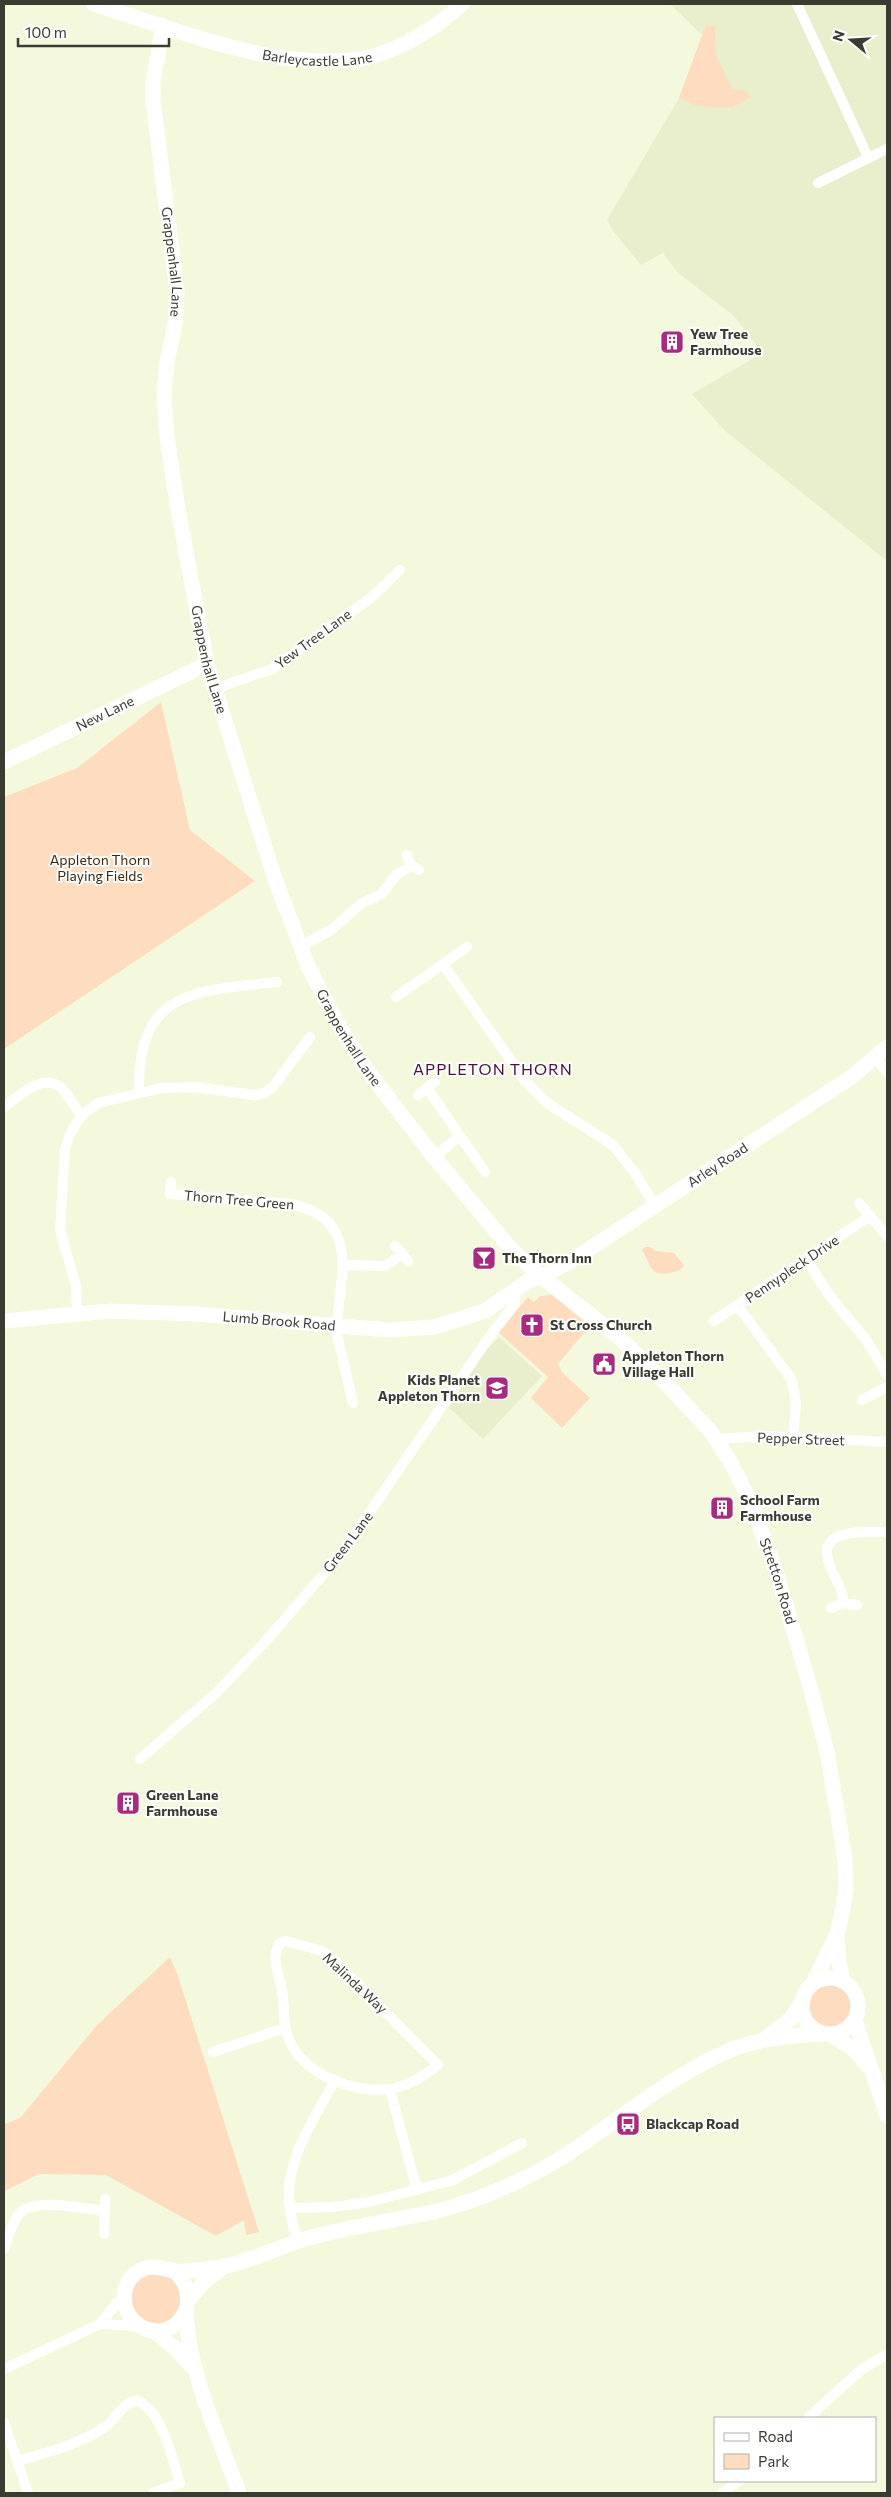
<svg xmlns="http://www.w3.org/2000/svg" width="891" height="2497" viewBox="0 0 891 2497" font-family="Commissioner,sans-serif">
<style>
.built{fill:#e9eecd}
.green{fill:#fedcc0}
.lines{fill:none;stroke-linecap:round;stroke-linejoin:round}
.street{stroke:#fff;stroke-width:10}
.secondary{stroke:#fff;stroke-width:15}
.labels{text-anchor:middle;stroke-width:4;stroke-linejoin:round;paint-order:stroke}
.street-label{font-size:14px;fill:#3a3c31;stroke:#fff}
.poi-label{font-size:14px;font-weight:bold;fill:#3a3c31;stroke:#fff;text-anchor:start}
.park-label{font-size:14px;fill:#442606;stroke:#fff}
.quarter-label{font-size:16px;letter-spacing:1px;fill:#4b1038;stroke:#fff}
</style>
<rect width="100%" height="100%" fill="#f4f9de"/>
<path class="built" d="M670,4H887V561L724,430L692,394L757,356L758,347L734,316L677,272L663,253L641,265L614,232L607,220L679,98L702,35Z
M499,1337L542,1376L483,1439L449,1408L479,1358Z"/>
<path class="green" d="M706,25L715,27L716,55L732,89L745,91L751,97L733,107L718,108L695,105L679,98Z
M161,702L190,830L255,881L4,1049V797L77,768Z
M645,1247H650L656,1251L674,1253L684,1265C680,1271 680,1270 674,1272C650,1278 652,1267 642,1250Z
M552,1295L590,1326L558,1364L562,1372L590,1398L562,1428L531,1398L548,1377L498,1332L528,1297L534,1302L540,1296Z
M170,1957L178,1976L259,2232L246,2235L244,2220L216,2236L106,2175L39,2174L5,2191L4,2188V2124L20,2118L98,2024Z
M807 2008a23 23 0 1 1 46 0a23 23 0 1 1-46 0Z
M130 2299a26 26 0 1 1 52 0a26 26 0 1 1-52 0Z"/>
<g class="lines">
<path class="street" d="M797,4L868,157
M818,183L887,149
M214,689L272,669L372,597L400,570
M407,855L411,866L419,870
M300,947L331,930L362,903L382,894L396,875L411,866
M467,947L443,964L526,1082L547,1103L613,1145L634,1172L655,1206
M396,997L443,964
M876,1059L887,1072
M427,1088L485,1172
M139,1092C137,990 194,991 277,982
M418,1095L435,1082
M4,1107C18,1097 42,1073 60,1087C68,1094 75,1107 81,1116
M434,1157L460,1136
M171,1182L170,1194L291,1204C361,1219 340,1273 337,1326
M859,1203L887,1236
M395,1246L408,1261
M806,1259L829,1295L867,1341L887,1375
M343,1265L385,1266L402,1254
M738,1306L792,1380L796,1404L793,1439
M77,1313L76,1286L60,1230L65,1150L70,1134L81,1116L98,1103L162,1088L193,1087L254,1095L264,1093L272,1088L310,1037
M714,1321L870,1216
M335,1326L353,1403
M862,1400L887,1387
M715,1439L764,1436L887,1442
M844,1603C843,1587 832,1575 828,1560C819,1527 868,1532 887,1532
M831,1608L844,1603L857,1605
M140,1759L215,1694L265,1642L342,1553L490,1336L515,1304V1299L512,1294
M286,1941L322,1951L333,1959L438,2065C426,2074 414,2083 399,2087C362,2097 307,2078 290,2042C282,2026 285,2007 282,1990C279,1973 270,1959 280,1943Z
M213,2052L285,2028
M390,2089L417,2190
M290,2208L333,2207L369,2202L453,2180L522,2143
M104,2234L105,2199
M297,2241C294,2228 289,2213 289,2199C287,2157 316,2116 335,2080
M4,2249C8,2238 12,2222 20,2213C37,2197 83,2209 105,2211
M100,2324L125,2293
M4,2369L100,2324L140,2326
M808,2418L861,2370L887,2354
M4,2422L28,2493
M18,2461C48,2452 78,2445 105,2427C115,2420 124,2401 137,2401C162,2409 173,2461 180,2483L153,2493
M722,2493L739,2481"/>
<g class="secondary">
<path id="s1" d="M94,4C176,30 266,68 352,60C392,56 434,30 462,4"/>
<path id="s2" d="M163,26L153,82V101L177,290L175,324L167,362L164,394L167,438L178,509L207,664L275,879L308,966L338,1024L367,1070L434,1157L510,1248L542,1277L621,1339L661,1378L712,1433L731,1463L751,1503L776,1571L811,1690L827,1752L838,1816L845,1860L846,1889L842,1914L837,1934L813,1983"/>
<path id="s3" d="M4,762L207,664"/>
<path id="s4" d="M4,1321L110,1311L197,1314L388,1330L434,1327L485,1311L528,1281L542,1277L574,1259L850,1078L887,1047"/>
<path d="M837,1935L839,1962L843,1981"/>
<circle cx="830" cy="2006" r="28"/>
<path d="M855,2020L887,2116"/>
<path d="M831,2035L852,2048L867,2065"/>
<path d="M767,2037L792,2018L802,2001"/>
<path d="M174,2271C207,2299 174,2347 140,2326C119,2313 119,2281 141,2270C155,2263 163,2270 176,2271C191,2272 207,2269 221,2267C252,2262 281,2245 312,2237C354,2226 398,2220 441,2210C479,2200 528,2179 561,2158C613,2125 661,2083 717,2056C750,2039 787,2036 823,2034"/>
<path d="M189,2300L202,2284L223,2267"/>
<path d="M186,2312C189,2376 218,2433 239,2493"/>
<path d="M153,2330L175,2348L192,2367"/>
</g>
</g>
<defs>
<g id="building-square" transform="scale(1.25)"><rect x="-9" y="-9" width="18" height="18" rx="4" fill="#a72b7f" stroke="#fff"/><path d="M-4-6H4V6H1V3H-1V6H-4ZM-2.5-4.3h1.7v1.8h-1.7ZM.8-4.3h1.7v1.8H.8ZM-2.5-1h1.7V.8h-1.7ZM.8-1h1.7V.8H.8Z" fill="#fff"/></g>
<g id="bar-square" transform="scale(1.25)"><rect x="-9" y="-9" width="18" height="18" rx="4" fill="#a72b7f" stroke="#fff"/><path d="M-6-5H6L.8 .8V4.5H3.5V6h-7V4.5H-.8V.8Z" fill="#fff"/></g>
<g id="church-square" transform="scale(1.25)"><rect x="-9" y="-9" width="18" height="18" rx="4" fill="#a72b7f" stroke="#fff"/><path d="M-1.2-6h2.4v3.5h3.3v2.4h-3.3V6h-2.4V-.1h-3.3v-2.4h3.3Z" fill="#fff"/></g>
<g id="civic-square" transform="scale(1.25)"><rect x="-9" y="-9" width="18" height="18" rx="4" fill="#a72b7f" stroke="#fff"/><path d="M-.6-6.5H3V-4.5H.6V-3L4-1V1h2V6H-6V1h2V-1L-.6-3ZM-1.2 2.5V6h2.4V2.5Z" fill="#fff"/></g>
<g id="school-square" transform="scale(1.25)"><rect x="-9" y="-9" width="18" height="18" rx="4" fill="#a72b7f" stroke="#fff"/><path d="M0-5L7-2L0 1L-7-2ZM-4 1L0 2.5L4 1V4Q0 6-4 4Z" fill="#fff"/></g>
<g id="bus-square" transform="scale(1.25)"><rect x="-9" y="-9" width="18" height="18" rx="4" fill="#a72b7f" stroke="#fff"/><path d="M-5-6H5V4H4V6H2V4H-2V6H-4V4H-5ZM-3.5-4V0h7V-4ZM-3.5 1.2v1.5H-2V1.2ZM2 1.2v1.5H3.5V1.2Z" fill="#fff"/></g>
</defs>
<g fill-rule="evenodd">
<use href="#building-square" x="672" y="342"/>
<use href="#bar-square" x="484" y="1258"/>
<use href="#church-square" x="532" y="1325"/>
<use href="#civic-square" x="604" y="1364"/>
<use href="#school-square" x="497" y="1388"/>
<use href="#building-square" x="722" y="1508"/>
<use href="#building-square" x="128" y="1803"/>
<use href="#bus-square" x="628" y="2124"/>
</g>
<g class="labels">
<g class="street-label">
<text dy="5" stroke="none"><textPath href="#s1" startOffset="231">Barleycastle Lane</textPath></text>
<text dy="5" stroke="none"><textPath href="#s2" startOffset="238">Grappenhall Lane</textPath></text>
<text transform="translate(313 639) rotate(-36)" y="5">Yew Tree Lane</text>
<text dy="5" stroke="none"><textPath href="#s2" startOffset="641">Grappenhall Lane</textPath></text>
<text dy="5" stroke="none"><textPath href="#s3" startOffset="112">New Lane</textPath></text>
<text dy="5" stroke="none"><textPath href="#s2" startOffset="1046">Grappenhall Lane</textPath></text>
<text dy="5" stroke="none"><textPath href="#s4" startOffset="760">Arley Road</textPath></text>
<text transform="translate(239 1200) rotate(5)" y="5">Thorn Tree Green</text>
<text transform="translate(792 1269) rotate(-34)" y="5">Pennypleck Drive</text>
<text dy="5" stroke="none"><textPath href="#s4" startOffset="276">Lumb Brook Road</textPath></text>
<text transform="translate(801 1439) rotate(2)" y="5">Pepper Street</text>
<text transform="translate(348 1542) rotate(-53)" y="5">Green Lane</text>
<text dy="5" stroke="none"><textPath href="#s2" startOffset="1749">Stretton Road</textPath></text>
<text transform="translate(355 1983) rotate(43)" y="5">Malinda Way</text>
</g>
<g class="poi-label">
<text x="690" y="339">Yew Tree<tspan x="690" dy="16">Farmhouse</tspan></text>
<text x="502" y="1263">The Thorn Inn</text>
<text x="550" y="1330">St Cross Church</text>
<text x="622" y="1361">Appleton Thorn<tspan x="622" dy="16">Village Hall</tspan></text>
<text x="480" y="1385" text-anchor="end">Kids Planet<tspan x="480" dy="16">Appleton Thorn</tspan></text>
<text x="740" y="1505">School Farm<tspan x="740" dy="16">Farmhouse</tspan></text>
<text x="146" y="1800">Green Lane<tspan x="146" dy="16">Farmhouse</tspan></text>
<text x="646" y="2129">Blackcap Road</text>
</g>
<g class="park-label">
<text x="100" y="865">Appleton Thorn<tspan x="100" dy="16">Playing Fields</tspan></text>
</g>
<g class="quarter-label">
<text x="493" y="1075">APPLETON THORN</text>
</g>
</g>
<rect width="891" height="2497" fill="none" stroke="#3a3c31" stroke-width="10"/>
<rect x="714" y="2417" width="162" height="65" fill="#ffffff" stroke="#b0b1ad"/>
<rect x="724" y="2433" width="25" height="8" fill="#ffffff" stroke="#b0b1ad"/>
<text x="758" y="2442" font-size="15" fill="#3a3c31">Road</text>
<rect x="724" y="2454" width="25" height="15" fill="#fedcc0" stroke="#b0b1ad"/>
<text x="758" y="2467" font-size="15" fill="#3a3c31">Park</text>
<g transform="translate(851 40) rotate(288)" stroke="#ffffff" stroke-width="4" paint-order="stroke">
<path d="M0-4L9 19L0 12L-9 19Z" fill="#3a3c31"/>
<text y="-8" font-size="14" font-weight="bold" text-anchor="middle" fill="#3a3c31">N</text>
</g>
<path d="M18 38v8h151v-8" fill="none" stroke="#3a3c31" stroke-width="2.5"/>
<text x="25" y="38" font-size="15" fill="#3a3c31" stroke="#ffffff" stroke-width="4" paint-order="stroke">100 m</text>
</svg>
